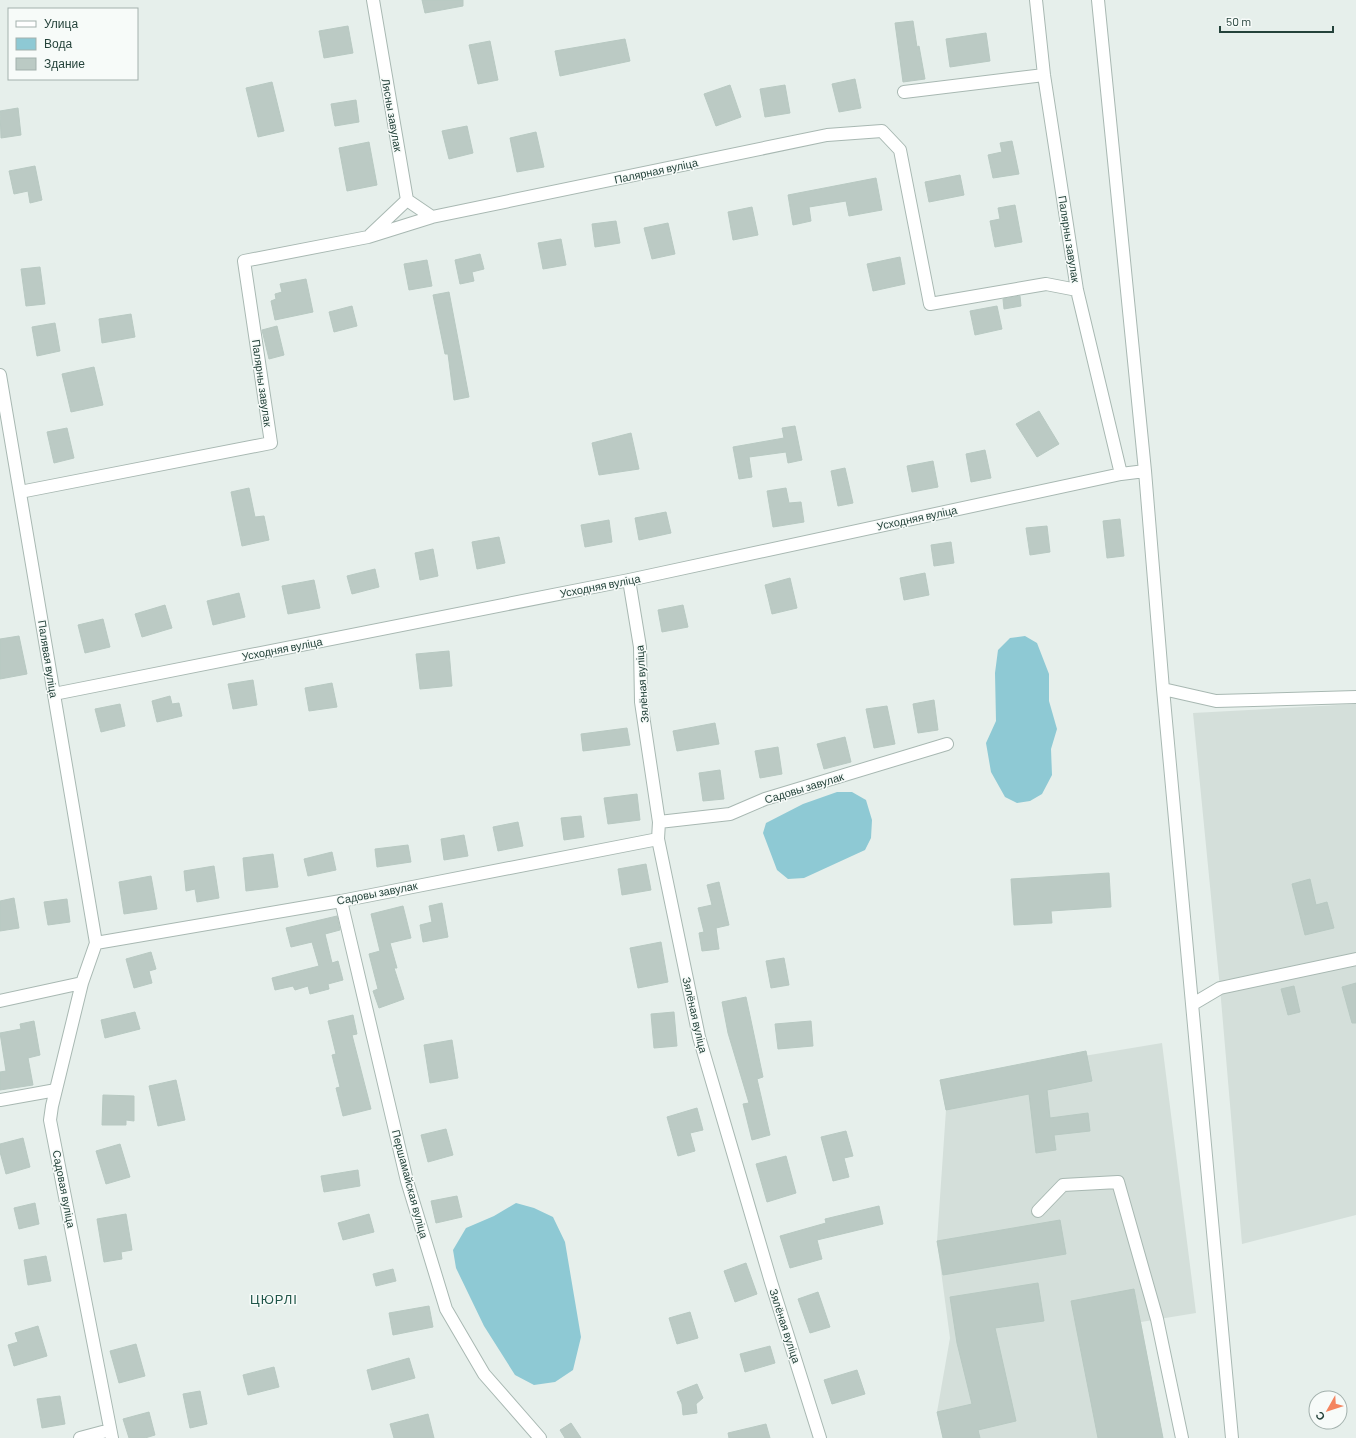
<svg xmlns="http://www.w3.org/2000/svg" width="1356" height="1438" viewBox="0 0 1356 1438" font-family="Barlow,sans-serif">
<style>
.built{fill:#d4dfda}
.water{fill:#8ec9d4}
.building{fill:#bbcac4;stroke:#b8c9c2}
.lines{fill:none;stroke-linecap:round;stroke-linejoin:round}
.minor-casing{stroke:#a8b8b2;stroke-width:14}
.minor{stroke:#fff;stroke-width:12}
.labels{text-anchor:middle;stroke-width:3;stroke-linejoin:round;paint-order:stroke}
.street-label{font-size:11px;fill:#24423a;stroke:#f7fbf9}
.quarter-label{font-size:13px;letter-spacing:1px;fill:#1f5548;stroke:#f7fbf9}
</style>
<rect width="100%" height="100%" fill="#e6efeb"/>
<path class="built" d="M1356,704V1215L1242,1244L1220,988L1193,713Z
M1162,1043L1196,1313L1141,1322L1163,1438H943L937,1412L950,1338L937,1241L946,1110L940,1080Z"/>
<path class="water" d="M1025,636L1037,643L1049,674V701L1057,729L1051,749L1052,775L1042,794L1030,801L1017,803L1005,797L991,772L986,743L996,721L995,673L998,650L1010,638Z
M837,792H852L866,800L872,820L871,838L865,850L804,878L788,879L777,870L763,833L766,823L803,804Z
M516,1203L534,1208L553,1217L565,1242L581,1337L573,1370L555,1382L534,1385L515,1375L484,1326L456,1268L453,1250L466,1228L494,1216Z"/>
<path class="building" d="M422,0H463V6L425,13Z
M913,21L917,47L919,46L925,79L903,82L895,23Z
M348,26L353,53L324,58L319,31Z
M986,33L990,61L950,67L946,39Z
M625,39L630,61L560,76L555,51Z
M490,41L498,80L478,84L469,45Z
M855,79L861,108L839,112L832,84Z
M272,82L284,131L258,137L246,88Z
M730,85L741,117L716,126L704,94Z
M785,85L790,113L765,117L760,89Z
M356,100L359,122L335,126L331,104Z
M18,108L21,135L1,138L0,111Z
M467,126L473,153L449,159L442,131Z
M536,132L544,167L517,172L510,138Z
M1012,141L1019,174L993,178L988,155L1002,152L1000,143Z
M369,142L377,185L347,191L339,148Z
M35,166L42,200L30,203L28,191L14,194L9,171Z
M960,175L964,195L929,202L925,182Z
M876,178L882,210L849,216L846,201L809,207L811,221L793,225L788,195Z
M1015,205L1022,242L995,247L990,221L1000,219L998,208Z
M752,207L758,235L733,240L728,212Z
M616,221L620,243L595,247L592,224Z
M668,223L675,254L652,259L644,228Z
M561,239L566,265L543,269L538,243Z
M480,254L484,269L472,272L474,281L460,284L455,260Z
M900,257L905,284L873,291L867,264Z
M427,260L432,286L409,290L404,264Z
M40,267L45,304L26,306L21,269Z
M306,279L313,312L275,320L271,301L276,299L275,294L282,292L280,284Z
M449,292L469,397L454,400L448,354H445L433,295Z
M1020,296L1021,306L1004,309L1003,299Z
M352,306L357,326L334,332L329,312Z
M997,306L1002,329L975,335L970,311Z
M131,314L135,337L102,343L99,319Z
M55,323L60,351L37,356L32,327Z
M277,326L284,355L269,359L262,330Z
M94,367L103,405L71,412L62,374Z
M1039,411L1059,444L1037,457L1016,424Z
M795,426L802,460L788,463L786,452L749,457L752,477L739,479L733,447L784,438L782,428Z
M67,428L74,458L54,463L47,432Z
M631,433L639,469L599,475L592,443Z
M985,450L991,478L971,482L966,454Z
M933,461L938,487L912,492L907,466Z
M845,468L853,503L838,506L831,471Z
M249,488L255,517L264,516L269,540L242,546L231,492Z
M786,488L789,503L801,502L804,522L773,527L767,491Z
M666,512L671,533L639,540L635,518Z
M1120,519L1124,556L1107,558L1103,521Z
M609,520L612,542L585,547L581,525Z
M1047,526L1050,552L1030,555L1026,528Z
M499,537L505,563L477,569L472,542Z
M951,542L954,563L934,566L931,545Z
M433,549L438,576L420,580L415,553Z
M375,569L379,587L352,594L347,576Z
M925,573L929,595L904,600L900,578Z
M790,578L797,608L772,614L765,585Z
M314,580L320,608L288,614L282,586Z
M239,593L245,617L213,625L207,601Z
M165,605L172,628L142,637L135,614Z
M683,605L688,627L662,632L658,610Z
M103,619L110,647L85,653L78,625Z
M19,636L27,674L0,679V639Z
M449,651L452,686L420,689L416,654Z
M253,680L257,705L233,709L228,684Z
M332,683L337,707L309,711L305,688Z
M170,696L172,704L179,703L182,716L157,722L152,701Z
M934,700L938,730L918,733L913,704Z
M120,704L125,726L101,732L95,709Z
M887,706L895,744L874,748L866,709Z
M715,723L719,744L677,751L673,731Z
M627,728L630,745L583,751L581,734Z
M845,737L851,762L824,769L817,744Z
M778,747L782,774L760,778L755,751Z
M720,770L724,799L703,801L699,773Z
M637,794L640,820L608,824L604,798Z
M581,816L584,837L564,840L561,818Z
M518,822L523,846L498,851L493,827Z
M464,835L468,856L444,860L441,839Z
M408,845L411,862L377,867L375,849Z
M332,852L336,870L308,876L304,859Z
M273,854L278,887L246,891L243,858Z
M646,864L651,890L622,895L618,869Z
M214,866L219,898L197,902L195,889L186,891L184,871Z
M1109,873L1111,907L1051,911L1052,923L1014,925L1011,879Z
M151,876L157,909L124,914L119,882Z
M1310,879L1316,905L1327,902L1334,928L1305,935L1292,884Z
M719,882L729,925L716,928L719,949L702,951L699,933L704,932L698,908L712,905L707,885Z
M14,898L19,928L0,931V901Z
M67,899L70,922L48,925L44,902Z
M442,903L448,937L423,942L420,925L432,922L429,906Z
M403,906L411,938L390,943L397,968H394L404,999L379,1008L373,991L378,989L369,954L380,951L371,914Z
M337,916L340,930L325,934L332,963L338,961L343,980L328,984L329,989L310,994L308,986L295,990L293,986L275,990L272,978L319,966L312,942L291,947L286,928Z
M661,942L668,982L638,988L630,948Z
M151,952L156,969L149,971L152,983L134,988L126,959Z
M784,958L789,985L771,988L766,961Z
M1356,983V1023H1352L1342,987Z
M1294,986L1300,1012L1288,1015L1281,989Z
M746,997L763,1077L757,1079L770,1135L752,1140L743,1104L749,1103L728,1033L722,1002Z
M135,1012L140,1029L105,1038L101,1020Z
M674,1012L677,1046L654,1048L651,1014Z
M353,1015L357,1034L352,1035L371,1109L343,1116L336,1088L340,1087L332,1055L336,1054L328,1021Z
M34,1021L40,1055L28,1058L33,1085L0,1090V1072L6,1071L0,1033L21,1029L20,1024Z
M811,1021L813,1046L778,1049L775,1024Z
M452,1040L458,1078L430,1083L424,1045Z
M1086,1051L1092,1081L1047,1090L1050,1118L1088,1113L1090,1131L1054,1135L1056,1150L1036,1153L1029,1094L946,1110L940,1080Z
M176,1080L185,1120L158,1126L149,1086Z
M103,1095L134,1096V1121L126,1120V1125H102Z
M697,1108L703,1130L690,1133L695,1151L678,1156L667,1117Z
M446,1129L453,1155L428,1162L421,1135Z
M846,1131L853,1156L844,1158L849,1177L833,1181L821,1137Z
M23,1138L30,1167L6,1174L0,1152V1144Z
M120,1144L130,1177L106,1184L96,1151Z
M786,1156L796,1193L767,1202L756,1164Z
M358,1170L360,1186L324,1192L321,1176Z
M457,1196L462,1217L436,1223L431,1201Z
M35,1203L39,1224L19,1229L14,1208Z
M879,1206L883,1224L817,1240L822,1259L790,1268L780,1236L826,1223L825,1219Z
M126,1214L132,1250L121,1252L122,1259L104,1262L97,1219Z
M369,1214L374,1232L343,1240L338,1223Z
M1060,1220L1066,1254L943,1275L937,1241Z
M46,1256L51,1281L28,1285L24,1260Z
M746,1263L757,1294L735,1302L724,1271Z
M393,1269L396,1281L376,1286L373,1274Z
M1038,1283L1044,1321L995,1328L1016,1421L978,1430L980,1438H943L937,1412L972,1404L957,1343L950,1297Z
M1134,1289L1163,1438H1098L1071,1301Z
M818,1292L830,1327L810,1333L798,1299Z
M429,1306L433,1327L393,1335L389,1313Z
M690,1312L698,1338L677,1344L669,1318Z
M38,1326L47,1356L14,1366L8,1345L18,1342L15,1333Z
M136,1344L145,1376L119,1383L110,1351Z
M770,1346L775,1363L745,1372L740,1354Z
M409,1358L415,1378L372,1390L367,1370Z
M274,1367L279,1387L248,1395L243,1375Z
M857,1370L865,1394L832,1404L824,1380Z
M697,1384L703,1398L696,1404L697,1413L683,1415L682,1404L677,1392Z
M200,1391L207,1424L190,1428L183,1394Z
M60,1396L65,1424L42,1428L37,1399Z
M149,1412L155,1435L145,1438H129L123,1419Z
M428,1414L434,1438H394L390,1424Z
M571,1423L581,1438H565L560,1430Z
M766,1424L770,1438H729L728,1433Z"/>
<g class="lines">
<g class="minor-casing">
<path id="minor" d="M373,0L407,200L432,217
M1036,0L1044,75L1077,290L1121,474
M1098,0L1145,471L1163,689L1232,1438
M904,92L1044,75
M370,235L407,200
M0,375L96,943L82,983L52,1106L50,1120L112,1438
M20,492L271,443L244,261L368,237L432,217L827,135L882,131L900,150L930,304L1046,284L1077,290
M629,580L640,647L641,702L659,822L658,839L699,1037L771,1282L820,1438
M1163,689L1216,701L1356,697
M54,694L629,580L1121,474L1145,471
M659,822L730,814L765,799L947,744
M341,901L407,1181L446,1309L484,1374L540,1438
M96,943L341,901L658,839
M0,1001L82,983
M1193,1004L1220,988L1356,959
M0,1100L56,1090
M1038,1211L1063,1185L1118,1182L1157,1319L1182,1438
M80,1438L110,1430"/>
</g>
<use href="#minor" class="minor"/>
</g>
<g class="labels">
<g class="street-label">
<text transform="translate(392 115) rotate(80)" y="4">Лясны завулак</text>
<text transform="translate(656 171) rotate(-12)" y="4">Палярная вуліца</text>
<text transform="translate(1069 239) rotate(81)" y="4">Палярны завулак</text>
<text transform="translate(262 383) rotate(82)" y="4">Палярны завулак</text>
<text transform="translate(917 518) rotate(-12)" y="4">Усходняя вуліца</text>
<text transform="translate(600 586) rotate(-11)" y="4">Усходняя вуліца</text>
<text transform="translate(282 649) rotate(-11)" y="4">Усходняя вуліца</text>
<text transform="translate(48 659) rotate(81)" y="4">Палявая вуліца</text>
<text transform="translate(642 684) rotate(-94)" y="4">Зялёная вуліца</text>
<text transform="translate(804 788) rotate(-17)" y="4">Садовы завулак</text>
<text transform="translate(377 893) rotate(-11)" y="4">Садовы завулак</text>
<text transform="translate(695 1015) rotate(77)" y="4">Зялёная вуліца</text>
<text transform="translate(410 1184) rotate(75)" y="4">Першамайская вуліца</text>
<text transform="translate(64 1189) rotate(79)" y="4">Садовая вуліца</text>
<text transform="translate(785 1326) rotate(72)" y="4">Зялёная вуліца</text>
</g>
<g class="quarter-label">
<text x="274" y="1304">ЦЮРЛІ</text>
</g>
</g>
<rect x="8" y="8" width="130" height="72" fill="#f7fbf9" stroke="#a3b1ad"/>
<rect x="16" y="21" width="20" height="6" fill="#ffffff" stroke="#a3b1ad"/>
<text x="44" y="28" font-size="12" fill="#24423a">Улица</text>
<rect x="16" y="38" width="20" height="12" fill="#8ec9d4" stroke="#a3b1ad"/>
<text x="44" y="48" font-size="12" fill="#24423a">Вода</text>
<rect x="16" y="58" width="20" height="12" fill="#bbcac4" stroke="#a3b1ad"/>
<text x="44" y="68" font-size="12" fill="#24423a">Здание</text>
<g transform="translate(1328 1410) rotate(231)"><circle r="19" fill="#f7fbf9" stroke="#a3b1ad"/>
<path d="M0-3L7 15L0 10L-7 15Z" fill="#f4845f"/>
<text y="-6" font-size="11" font-weight="bold" text-anchor="middle" fill="#24423a">С</text>
</g>
<path d="M1220 26v6h113v-6" fill="none" stroke="#24423a" stroke-width="2"/>
<text x="1226" y="26" font-size="12" fill="#24423a" stroke="#f7fbf9" stroke-width="3" paint-order="stroke">50 m</text>
</svg>
